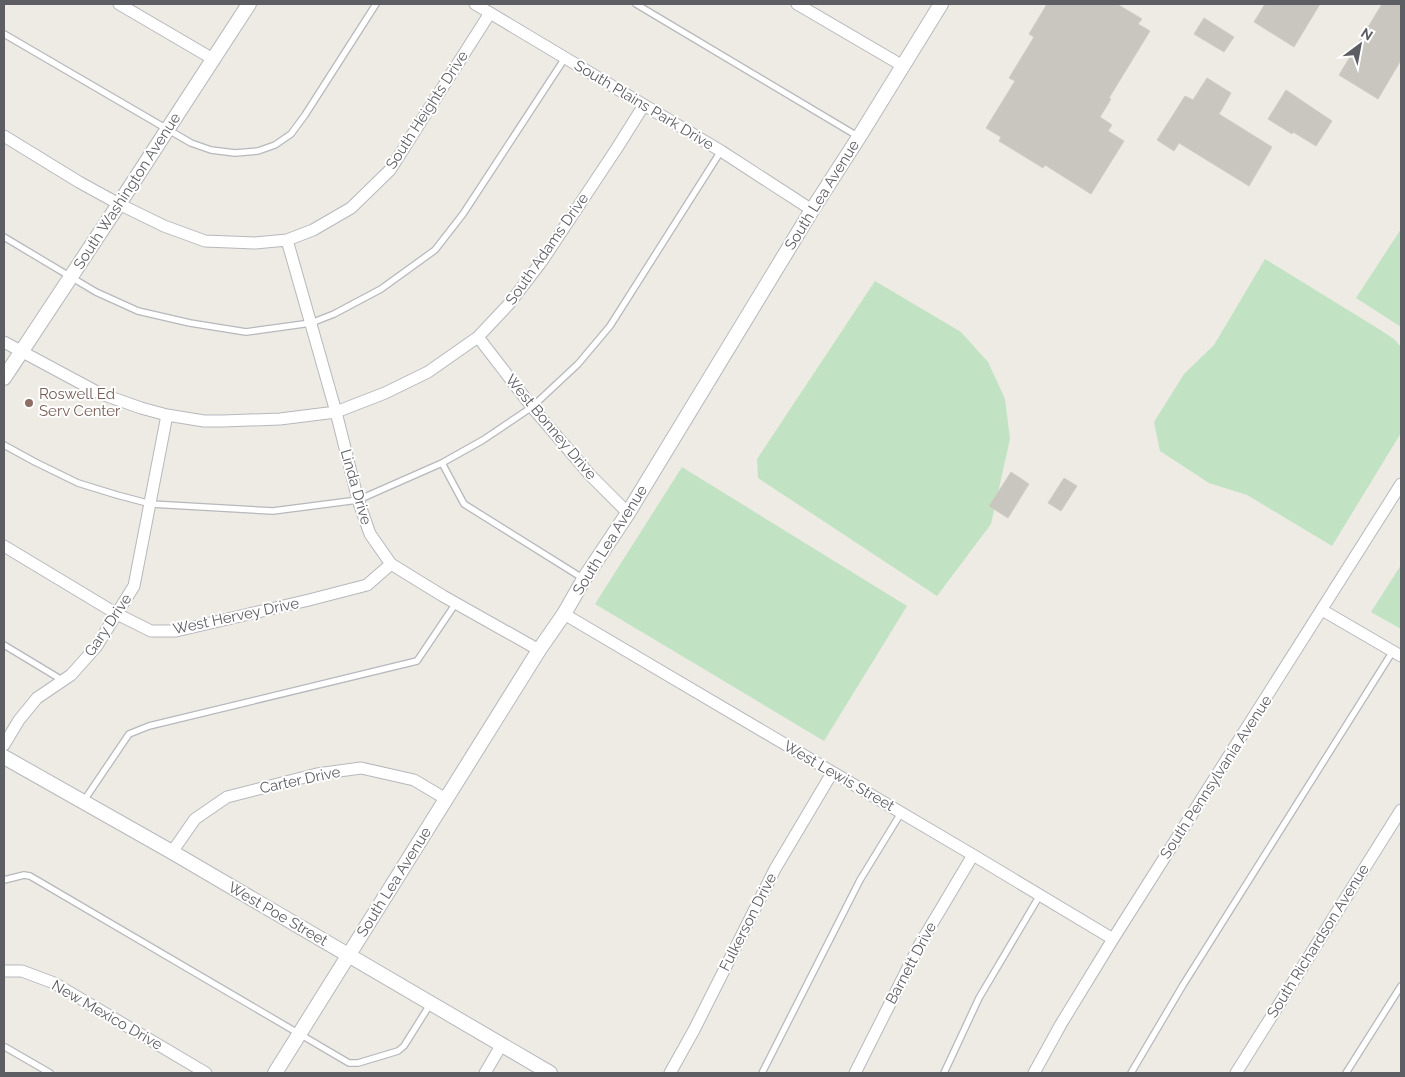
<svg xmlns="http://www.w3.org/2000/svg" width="1405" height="1077" viewBox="0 0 1405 1077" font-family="Raleway,sans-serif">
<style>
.green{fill:#c2e3c3}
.building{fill:#c9c6c0;stroke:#d1cdc2}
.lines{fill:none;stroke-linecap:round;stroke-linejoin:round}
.service-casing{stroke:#b6b8bd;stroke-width:8}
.minor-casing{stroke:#b6b8bd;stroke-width:13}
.tertiary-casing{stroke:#b6b8bd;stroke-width:16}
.service{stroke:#fff;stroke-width:5.5}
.minor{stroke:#fff;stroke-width:11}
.tertiary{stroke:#fff;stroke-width:14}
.education-dot{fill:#8d6e63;stroke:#fff;stroke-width:2}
.labels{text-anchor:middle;stroke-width:4;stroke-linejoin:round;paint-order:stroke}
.street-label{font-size:15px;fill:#5c5e63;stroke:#fff}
.education-label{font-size:15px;fill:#785e54;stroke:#fff;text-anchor:start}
</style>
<rect width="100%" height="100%" fill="#edebe3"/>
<path class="green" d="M1401,229V327L1356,298Z
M1265,259L1382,331L1394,339L1401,347V433L1332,546L1247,495L1209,483L1160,451L1154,422L1184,374L1214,345Z
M875,281L961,332L988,362L1005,399L1010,439L991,524L937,596L758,478L757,459Z
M682,467L907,606L824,741L595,604Z
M1401,565V629L1371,612Z"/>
<path class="building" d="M1047,4H1117L1142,19L1138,24L1150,31L1109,98L1111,99L1100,117L1112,125L1108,131L1124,141L1091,194L1045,165L1043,168L999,141L1001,137L986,128L1015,81L1009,78L1034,37L1029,34Z
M1265,4H1320L1294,47L1254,22Z
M1382,4H1401V60L1378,99L1339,75Z
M1204,18L1234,37L1224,52L1194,34Z
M1207,78L1231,93L1219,114L1272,147L1249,186L1179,143L1174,151L1157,140L1185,96L1193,100Z
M1286,90L1332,121L1316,146L1293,132L1292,134L1268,119Z
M1011,472L1029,484L1008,518L989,506Z
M1064,478L1077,486L1061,511L1048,503Z"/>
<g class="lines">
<g class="service-casing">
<path id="service" d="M636,4L859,137
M4,34L191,143L211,150L235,153L258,151L275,145L291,134L305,115L376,4
M4,237L96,292L138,311L190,323L246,332L311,323L334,314L381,289L435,250L463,214L565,58
M4,445L35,462L78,483L117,495L151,504L273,511L358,500L442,463L483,440L532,407L578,364L610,326L721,151
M442,463L464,504L584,579
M4,645L62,680
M83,802L129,734L149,726L417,661L456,603
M4,880L24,875L30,876L349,1063H358L398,1051L404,1046L431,1003
M4,1047H5L50,1073
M762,1073L860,880L901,813
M944,1073L979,998L1040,895
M1131,1073L1183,985L1393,651
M1346,1073L1401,986"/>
</g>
<g class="minor-casing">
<path id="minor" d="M119,4L213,59
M475,4L721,151L812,210
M797,4L903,66
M4,136L79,182L119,204L164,226L205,241L255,243L287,240L313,230L351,208L390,170L490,13
M287,240L336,412L358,500L370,534L391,564L443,596L539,650
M478,337L532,407L590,475L628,513
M4,342L99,393L141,408L167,415L204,421H223L280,419L336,412L385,393L428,372L478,337L509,304L542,261L617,148L644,105
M4,546L117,614L151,631H176L309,600L367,585L391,564
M1322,610L1401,656
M564,614L973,855L1113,939
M4,745L19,720L37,698L71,675L96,647L134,586L167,415
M172,852L195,819L227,797L317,774L361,768L414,780L446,799
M4,971H22L54,983L206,1073
M485,1073L502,1044
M670,1073L694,1030L775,869L832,773
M855,1073L920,944L973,855
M1034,1073L1061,1024L1113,939L1401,484
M1236,1073L1401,810"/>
</g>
<g class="tertiary-casing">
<path id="tertiary" d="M4,378L119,204L249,4
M4,757L172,852L550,1073
M275,1073L539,650L564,614L584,579L628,513L812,210L859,137L941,4"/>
</g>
<use href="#service" class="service"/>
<use href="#minor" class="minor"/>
<use href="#tertiary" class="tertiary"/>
</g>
<circle class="education-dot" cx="29" cy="403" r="5"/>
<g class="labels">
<g class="street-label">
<text transform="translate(644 105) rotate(31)" y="5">South Plains Park Drive</text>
<text transform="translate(427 110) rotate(-57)" y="5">South Heights Drive</text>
<text transform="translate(127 191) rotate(-57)" y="5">South Washington Avenue</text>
<text transform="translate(822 195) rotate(-58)" y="5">South Lea Avenue</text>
<text transform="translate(547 249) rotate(-55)" y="5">South Adams Drive</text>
<text transform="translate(551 427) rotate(50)" y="5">West Bonney Drive</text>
<text transform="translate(356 487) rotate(74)" y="5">Linda Drive</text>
<text transform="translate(610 540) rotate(-58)" y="5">South Lea Avenue</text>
<text transform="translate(236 616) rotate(-12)" y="5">West Hervey Drive</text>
<text transform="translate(108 625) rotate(-56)" y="5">Gary Drive</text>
<text transform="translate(839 776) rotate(30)" y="5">West Lewis Street</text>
<text transform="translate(1216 777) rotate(-57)" y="5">South Pennsylvania Avenue</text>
<text transform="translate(300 780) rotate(-12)" y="5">Carter Drive</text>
<text transform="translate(394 882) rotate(-58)" y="5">South Lea Avenue</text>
<text transform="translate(278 914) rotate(30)" y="5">West Poe Street</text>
<text transform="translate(748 922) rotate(-63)" y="5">Fulkerson Drive</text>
<text transform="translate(1318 941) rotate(-58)" y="5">South Richardson Avenue</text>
<text transform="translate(911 963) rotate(-62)" y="5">Barnett Drive</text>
<text transform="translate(107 1015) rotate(30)" y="5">New Mexico Drive</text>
</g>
<g class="education-label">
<text x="39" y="399">Roswell Ed<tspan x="39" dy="17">Serv Center</tspan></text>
</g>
</g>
<rect width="1405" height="1077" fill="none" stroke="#5c5e63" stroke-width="10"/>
<g transform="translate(1360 45) rotate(32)" stroke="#ffffff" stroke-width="4" paint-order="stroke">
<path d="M0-4L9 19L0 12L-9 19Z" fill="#5c5e63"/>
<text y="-8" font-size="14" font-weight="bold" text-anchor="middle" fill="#5c5e63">N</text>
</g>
</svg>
